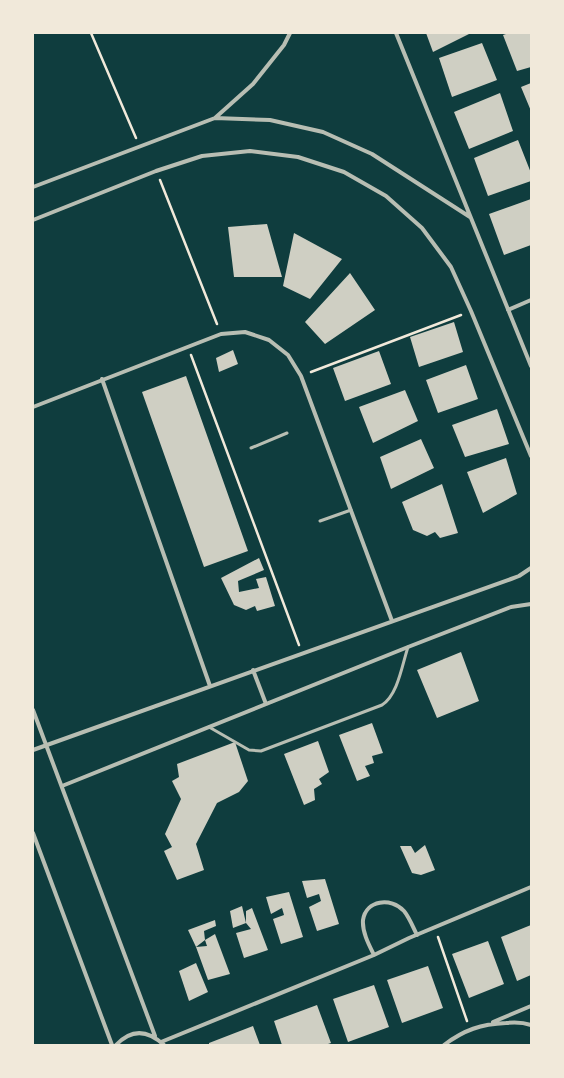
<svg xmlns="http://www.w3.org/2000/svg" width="564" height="1078" viewBox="0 0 564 1078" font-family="'Source Serif 4',serif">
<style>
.building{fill:#cfcfc3}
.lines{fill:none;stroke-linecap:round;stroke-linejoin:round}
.path{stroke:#f1e9da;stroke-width:2.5}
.service{stroke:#b8beb3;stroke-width:3}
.minor{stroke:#b8beb3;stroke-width:4}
</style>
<rect width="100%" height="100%" fill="#0f3d3e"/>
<path class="building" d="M426,33H471L433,52Z
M509,33H531V67L517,71L503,35Z
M482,43L497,80L452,97L439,58Z
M531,83V111L521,87Z
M500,93L513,131L469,149L454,112Z
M518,140L531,173V181L488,196L474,158Z
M531,199V245L504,255L489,214Z
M267,224L282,277H234L228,227Z
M294,233L342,259L310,299L283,286Z
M350,273L375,310L325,344L305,322Z
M454,322L463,352L419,367L410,337Z
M233,350L238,364L219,372L216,358Z
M379,351L391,384L345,401L333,368Z
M466,365L478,399L438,413L426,380Z
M186,376L248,551L204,567L142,392Z
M405,390L418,421L373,443L359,407Z
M497,409L509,444L465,457L452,425Z
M421,439L434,468L391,489L380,457Z
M506,458L517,494L483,513L467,472Z
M442,484L458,533L440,538L435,532L427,536L413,530L402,502Z
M259,558L264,570L238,581L239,592L259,588L256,579L266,577L275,606L257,611L255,606L246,610L234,605L221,578Z
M461,652L479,701L437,718L417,670Z
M372,723L383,753L372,756L374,763L365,766L370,776L357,781L339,735Z
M318,741L329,772L319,779L322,784L314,789L315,800L304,805L284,754Z
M235,742L248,781L239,792L217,803L196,844L204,870L177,880L164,851L172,847L165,834L181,799L172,781L179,777L177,764Z
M425,845L435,870L421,875L412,873L400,846H411L415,853Z
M325,879L339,924L317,931L309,907L321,901L319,894L307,898L302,881Z
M289,892L303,937L281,944L273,919L284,915L282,908L271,914L266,897Z
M242,906L246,923V911L252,908L268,950L244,958L236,933L251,929L246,923L233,928L230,911Z
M215,920L216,926L204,931L205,940L196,947L188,930Z
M531,925V975L517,981L501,937Z
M215,934L230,974L208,980L196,947L207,946L205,940Z
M488,941L504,984L469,998L452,954Z
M196,963L208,992L189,1001L179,971Z
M428,966L443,1008L402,1023L387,980Z
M374,985L389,1027L348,1042L333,999Z
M317,1005L331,1043L325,1045H282L274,1021Z
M253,1026L260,1045H209V1043Z"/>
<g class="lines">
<path class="path" d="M91,33L136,138
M160,180L217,324
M191,355L299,645
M311,372L461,315
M438,937L467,1021"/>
<path class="service" d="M251,448L287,433
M320,521L351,510
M209,727L249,750L261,751L382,705C398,695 402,665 408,647"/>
<path class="minor" d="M396,33L531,366
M215,118L270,120L323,132L372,154L470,217
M33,187L215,118L253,84L284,45L290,33
M33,220L156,171L202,156L250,151L298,157L344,172L386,196L422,228L451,267L471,311L531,456
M508,310L531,300
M102,379L210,686
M33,407L221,334L245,332L269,340L288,355L301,376L392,621
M253,670L266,704
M33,710L155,1036
M33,750L511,579L519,576L531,568
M62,786L408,647L511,607L531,604
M33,833L112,1045
M374,955C369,945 362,932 363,920C366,900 391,897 404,911C409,917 413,927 417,935
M493,1022L531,1006
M161,1042L374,955L409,938L531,887
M116,1045C132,1028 148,1030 164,1045
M444,1045C464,1030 481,1024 506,1023C515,1022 522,1022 531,1025"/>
</g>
<rect width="564" height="1078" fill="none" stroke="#f1e9da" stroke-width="68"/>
</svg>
